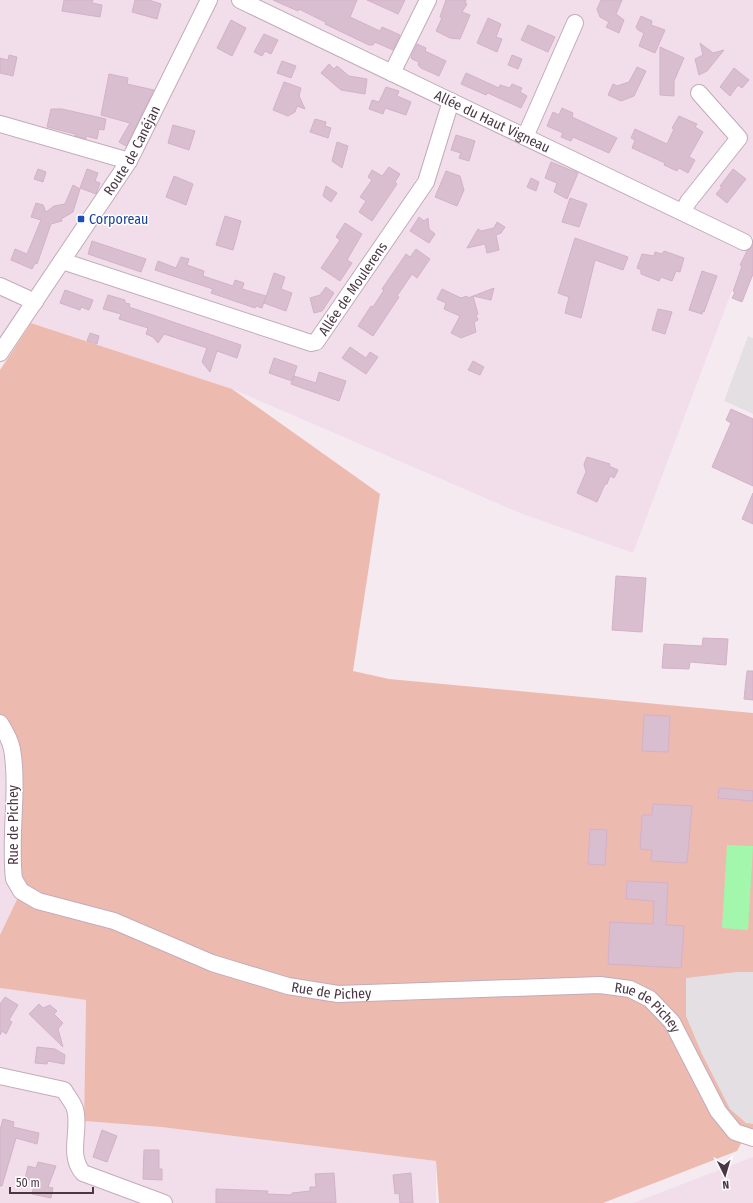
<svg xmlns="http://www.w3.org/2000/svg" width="753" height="1203" viewBox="0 0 753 1203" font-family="'Fira Sans Condensed',sans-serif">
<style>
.residential{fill:#f2deea}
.green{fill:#edbab0}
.parking{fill:#e4dfe3}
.water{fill:#a2f7ad}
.building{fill:#d9bed0;stroke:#d4b1c9}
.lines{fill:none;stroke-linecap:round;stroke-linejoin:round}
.minor-casing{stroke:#c3abba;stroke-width:18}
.minor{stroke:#fff;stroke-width:16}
.transit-dot{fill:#1a4fb4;stroke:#fff;stroke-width:1.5}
.labels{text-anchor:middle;stroke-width:3;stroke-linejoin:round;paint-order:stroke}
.street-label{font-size:14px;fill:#4b3744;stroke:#fff}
.transit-label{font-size:14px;fill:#164399;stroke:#fff;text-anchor:start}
</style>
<rect width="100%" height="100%" fill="#f6eaf1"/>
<path class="residential" d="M0,0H753V235L633,553L520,513L232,389L14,317L0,337Z
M0,723L8,736L21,891L0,935Z
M0,988L86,1000L84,1121L161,1127L436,1161V1203H0Z
M753,1157V1203H633Z"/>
<path class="green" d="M31,323L232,389L380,494L353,671L389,679L753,713V1133L747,1132L737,1151L603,1203H439L436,1161L161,1127L84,1121L86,1000L0,988V935L21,891L14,793L0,723V370Z"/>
<path class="parking" d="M748,336L753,338V414L724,401Z
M737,972H753V1124L746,1123L730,1109L702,1054L686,1016V978Z"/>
<path class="water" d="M727,845L753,846L748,930L722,928Z"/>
<path class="building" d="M64,0H93L92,3L102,5L100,17L62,11Z
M135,0H149L161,4L157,19L132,12Z
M273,0H357L350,17L380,31L382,27L400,35L393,50L375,42L373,45H369L325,24L326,22L323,21L299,9L298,11Z
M367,0H405L398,14Z
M446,0H466L465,3L467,4L462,12L470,15L460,39L450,38L436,31L442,18L440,17Z
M601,0H622L616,14L624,20L619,33L606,27L609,22L600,17L597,9Z
M641,16L652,21L651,25L665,30L655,53L639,46L644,33L638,30L636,27Z
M488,18L501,24L496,37L502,39L497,52L477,43Z
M231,20L246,28L232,56L217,48Z
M528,25L555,37L548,52L521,40Z
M264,34L278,40L271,54L265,51L262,56L254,52Z
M700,43L713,53L724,50L707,71L699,75L695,59L703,55Z
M417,44L426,48L425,51L446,61L439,76L421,68L418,65L419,62L412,59L411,57Z
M660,47L684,58L674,81V96L660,95Z
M9,55L17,57L13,76L0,73V58L8,60Z
M512,55L522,59L518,69L508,65Z
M282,61L296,66L291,78L277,73Z
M329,64L334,69L337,66L349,76L367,79L365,94L341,90L321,73Z
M637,67L646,71L634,96L621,101L608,95L613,84L617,86L629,82Z
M734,68L749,80L742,88L738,85L730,96L720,87Z
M466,73L499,88L500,85L510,88L512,84L522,88L520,92L527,96L521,108L488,93L486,95L461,84Z
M109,74L128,78L127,84L154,90L126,146L119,142L130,123L101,115Z
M284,82L301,88L299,96L305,109L297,106L295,112L288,116L273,110Z
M386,87L399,91L397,96L411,102L406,115L385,108L383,114L369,109L372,100L379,102Z
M562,108L573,113L572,117L617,138L609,153L573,137L571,141L561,137L563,133L547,126L553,112L559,115Z
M51,109H62L106,119L104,130L99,129L97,139L86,136V139L75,136V134L47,127Z
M679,116L697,124L695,127L703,132L689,157L695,160L688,173L679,168L677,171L664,165L665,163L632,148L635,140L631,138L635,129L667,144L674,129L672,128Z
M315,119L326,122L325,126L331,128L328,138L310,132Z
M173,125L195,131L189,150L168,143Z
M456,135L475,141L469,161L459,158L461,153L451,150Z
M337,142L348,146L342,168L332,161Z
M551,162L578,173L567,199L554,192L557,183L545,178Z
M389,167L400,174L395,182L397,184L372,221L359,212L366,201L360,197L372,180L368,177L372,170L382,176Z
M38,169L46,172L43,182L34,179Z
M87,169L98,173L95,181L100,183L96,194L80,188Z
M733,169L746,179L727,203L716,194L722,187L720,186Z
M446,171L460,176L464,190L457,206L435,197Z
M174,176L193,184L186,205L166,197Z
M531,178L539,182L536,191L527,187Z
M73,185L80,189L73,212L61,219L62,221L51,224L37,264L35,263L32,269L11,260L15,249L27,254L41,220L31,217L36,203L43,205L46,212L54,206L65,204Z
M326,186L337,193L331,202L323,196Z
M570,198L587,204L579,227L562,222Z
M225,216L241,221L233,250L216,245Z
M419,217L424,221L428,218L429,229L435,234L429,243L410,231Z
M497,222L505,227L501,233L496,235L499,250L487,253L485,244L467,248L478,229L481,231L494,228Z
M345,223L362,234L347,260L352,263L340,281L321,268L340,240L336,237Z
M575,238L628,257L623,270L595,260L581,318L565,313L569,297L558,293Z
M92,241L146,259L141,272L88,254Z
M753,244V274L742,302L732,298L735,292L733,291L742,266L740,265L747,251Z
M416,249L430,259L417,278L412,274L397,296L399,297L373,336L358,326L371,306L373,307L384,290L382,289L406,254L410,257Z
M664,251L684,258L680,272L676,271L672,281L661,277L659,281L641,274V270L637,268L642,254L654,256L655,252L662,254Z
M181,257L189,259L187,265L204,271L203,276L233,286L235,280L244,283L242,289L266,296L262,308L256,306L255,308L211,293L213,289L155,270L158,261L176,268Z
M702,271L717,276L704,312L703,311L702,314L689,310Z
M274,273L285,277L281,289L292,293L286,311L264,303Z
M326,287L334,293L322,311L314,313L310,298L320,295Z
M494,288L491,300L473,296L478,314L476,315L478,320L474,322L476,332L461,338L451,333L460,316L444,309L446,303L437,299L442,289L461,298L467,296L468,298Z
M65,290L93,300L89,310L81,307L80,310L60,303Z
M108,295L125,300V303L130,304L129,307L241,345L237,358L217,351L210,372L202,362L207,348L164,334L158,343L153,337L146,334L148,328L119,319L121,314L103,309Z
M658,309L672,312L665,334L652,330Z
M90,333L99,336L97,344L87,341Z
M350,347L366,358L370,352L378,357L366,374L342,358Z
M274,358L297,366L292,381L269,373Z
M473,361L484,367L480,375L468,370Z
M319,372L346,381L339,401L291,384L294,376L316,383Z
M731,409L753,419V486L712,467L731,423L726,420Z
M587,457L610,464L609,466L618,470L614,478L610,476L607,484H605L597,502L577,493L586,472L584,464Z
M753,493V524L742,519Z
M616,576L646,578L642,632L612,630Z
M703,638L728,639L726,665L690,662L689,669L662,668L664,644L702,646Z
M747,671H753V700L744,699Z
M644,715L670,716L668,752L642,751Z
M719,788L753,791V801L718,798Z
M653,804L692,806L687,863L651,861L652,850L640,849L642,815H652Z
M590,829L607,830L605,865L588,864Z
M627,881L668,883L666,925L684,926L681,968L608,964L610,922L653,924L654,901L626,899Z
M5,997L18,1005L9,1020L12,1022L6,1034L2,1031L0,1035V1004Z
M39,1004L43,1008L50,1005L57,1011L54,1014L63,1023L58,1029L63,1047L29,1014Z
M37,1047L55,1049L65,1055L64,1064L48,1061L47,1064L35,1063Z
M3,1119L14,1122L13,1127L39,1133L37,1144L16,1138L2,1186H0V1130Z
M102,1130L117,1136L107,1162L93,1157Z
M144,1150H159V1169H162V1180L143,1179Z
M38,1162L56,1166L48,1187L53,1188L51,1198L32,1194L35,1181L25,1179L28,1166L36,1168Z
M334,1173L336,1203H216V1189L268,1191L267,1194L292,1195V1193L310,1191V1187H316L315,1174Z
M411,1173L413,1203H400L399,1193L395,1194L393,1175Z"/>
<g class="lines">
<g class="minor-casing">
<g id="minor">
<path id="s1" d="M240,0L744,242"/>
<path d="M392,73L428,0"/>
<path d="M0,124L129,161"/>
<path d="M525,137L575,23"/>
<path d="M683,212L688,202L739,138L699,93"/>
<path id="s2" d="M62,261L311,343L316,342L426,182L451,101"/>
<path d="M0,286L35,302"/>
<path id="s3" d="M0,353L129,161L209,0"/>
<path id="s4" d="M0,723C5,731 10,739 12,749C19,790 9,837 14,879L21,891L38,901L114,921L212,963L288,986L338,994L600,985L630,989L650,999L672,1022L718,1111L735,1132L753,1138"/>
<path d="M0,1076L64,1090C67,1096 73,1102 75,1109C81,1129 67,1155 83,1173L164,1203"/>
</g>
</g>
<use href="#minor" class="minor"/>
</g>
<rect class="transit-dot" x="77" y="215" width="8" height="8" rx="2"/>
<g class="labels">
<g class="street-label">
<text dy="5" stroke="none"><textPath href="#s1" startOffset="280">Allée du Haut Vigneau</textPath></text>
<text dy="5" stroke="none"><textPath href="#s3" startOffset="242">Route de Canéjan</textPath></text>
<text dy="5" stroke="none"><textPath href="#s2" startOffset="332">Allée de Moulerens</textPath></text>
<text transform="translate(13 825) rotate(-90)" y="5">Rue de Pichey</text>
<text dy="5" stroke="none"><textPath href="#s4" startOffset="501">Rue de Pichey</textPath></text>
<text dy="5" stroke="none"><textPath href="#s4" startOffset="825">Rue de Pichey</textPath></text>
</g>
<g class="transit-label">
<text x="89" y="224">Corporeau</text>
</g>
</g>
<g transform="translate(725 1175) rotate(175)" stroke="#ffffff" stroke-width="3" paint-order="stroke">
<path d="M0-3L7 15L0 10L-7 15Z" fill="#4b3744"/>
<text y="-6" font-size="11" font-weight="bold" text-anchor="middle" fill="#4b3744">N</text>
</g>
<path d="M10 1187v6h83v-6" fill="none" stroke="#4b3744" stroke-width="2"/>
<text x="16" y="1187" font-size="12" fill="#4b3744" stroke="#ffffff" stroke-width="3" paint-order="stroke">50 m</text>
</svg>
